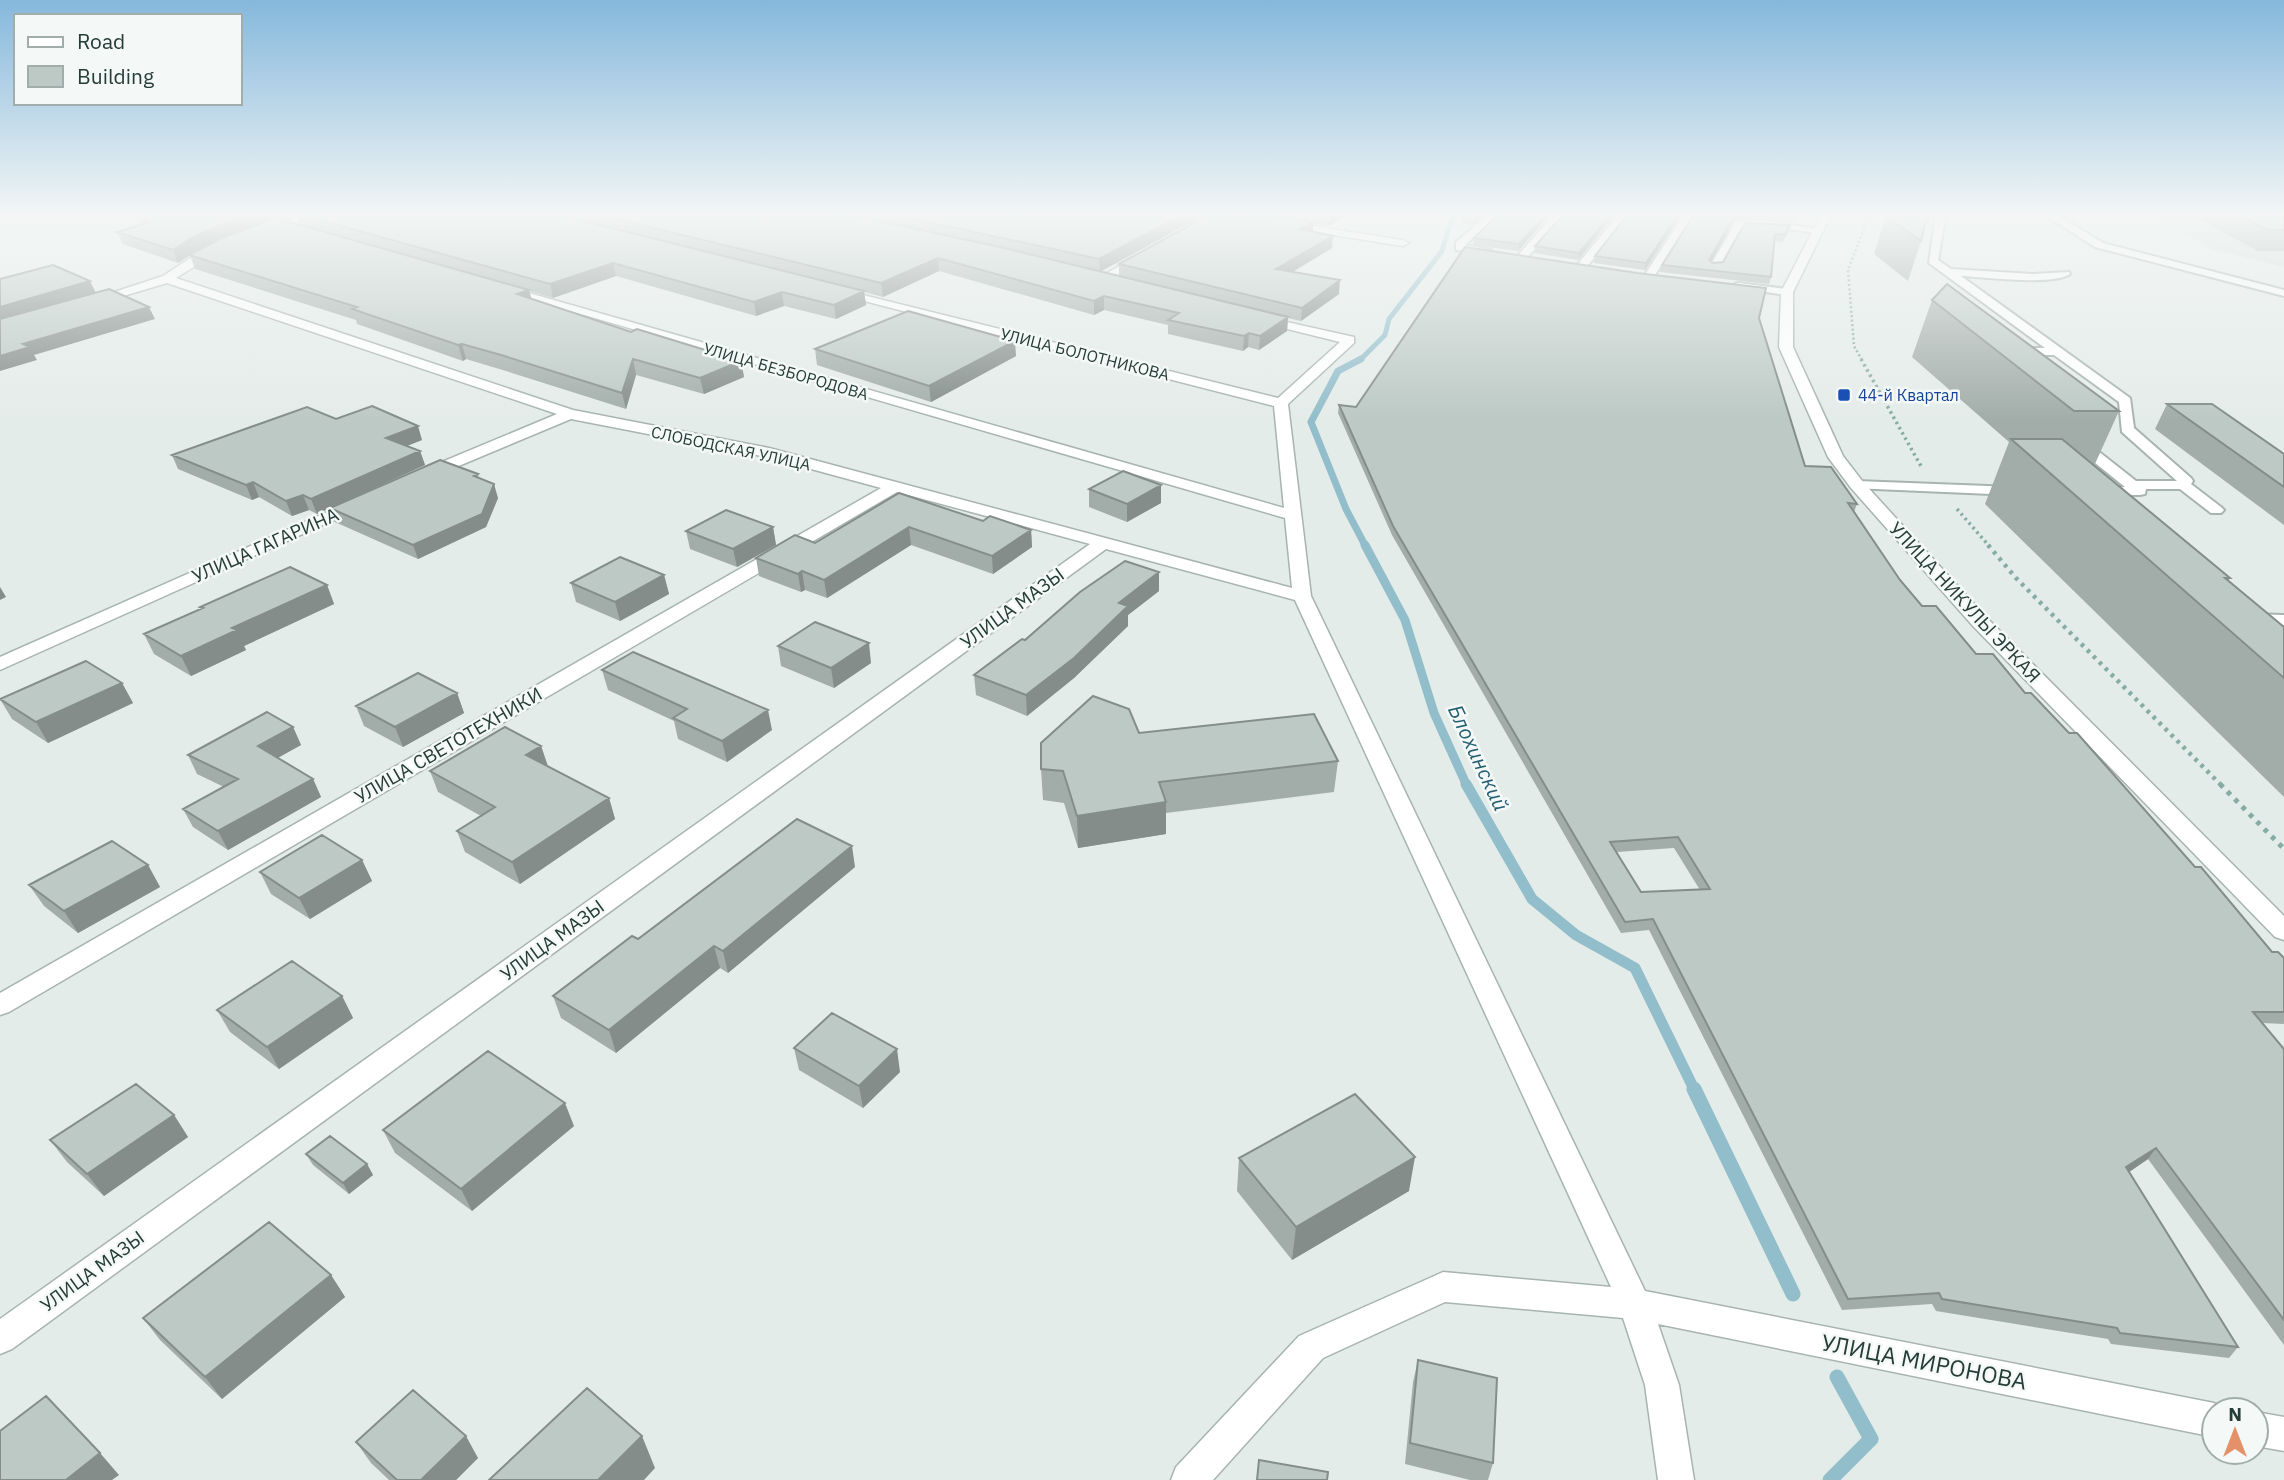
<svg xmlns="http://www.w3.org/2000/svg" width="2284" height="1480" viewBox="0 0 2284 1480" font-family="'IBM Plex Sans',sans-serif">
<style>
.built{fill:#d2dcd8}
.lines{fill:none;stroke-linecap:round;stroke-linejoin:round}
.stream-far4{stroke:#92becb;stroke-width:5}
.stream-far3{stroke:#92becb;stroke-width:7}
.stream-far2{stroke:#92becb;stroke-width:9}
.stream-far1{stroke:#92becb;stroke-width:11}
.stream{stroke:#92becb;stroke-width:15}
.service-casing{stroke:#a7b4b0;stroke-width:4}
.minor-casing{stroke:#a7b4b0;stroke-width:3}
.path-far3{stroke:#87aca4;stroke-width:2.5;stroke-dasharray:2 2.5;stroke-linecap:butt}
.path-far2{stroke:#87aca4;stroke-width:3.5;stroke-dasharray:2.5 3.5;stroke-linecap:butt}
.path-far1{stroke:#87aca4;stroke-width:4.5;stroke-dasharray:3.5 5;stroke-linecap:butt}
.path{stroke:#87aca4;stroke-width:5;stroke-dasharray:4.5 6;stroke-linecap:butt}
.service{fill:#fff;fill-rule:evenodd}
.minor{fill:#fff;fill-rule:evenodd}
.wall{fill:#a2ada9;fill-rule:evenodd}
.shaded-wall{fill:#848d8a}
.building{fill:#bcc9c5;stroke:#848d8a;stroke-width:2;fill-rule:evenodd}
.transit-dot{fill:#1a4fb4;stroke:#f4f9f7;stroke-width:2.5}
.labels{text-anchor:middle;stroke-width:5;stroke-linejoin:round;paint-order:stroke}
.far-street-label{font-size:16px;fill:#253c37;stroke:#f4f9f7}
.far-transit-label{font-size:16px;fill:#164399;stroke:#f4f9f7;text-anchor:start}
.street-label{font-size:19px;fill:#253c37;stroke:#f4f9f7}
.water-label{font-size:21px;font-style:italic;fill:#255f72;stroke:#f4f9f7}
.near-street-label{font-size:23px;fill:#253c37;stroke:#f4f9f7}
</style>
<rect width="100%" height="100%" fill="#e4ece9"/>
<path class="built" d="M2147,213H2284V267L2211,249Z"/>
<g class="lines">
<path class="stream-far4" d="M1360,360L1385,335L1389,319L1442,251L1451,221L1458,213"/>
<path class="stream-far3" d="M1361,359L1338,371L1311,422L1346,509L1366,547"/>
<path class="stream-far2" d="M1365,545L1405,620L1434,713L1467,786"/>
<path class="stream-far1" d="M1466,784L1532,899L1576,935L1635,968L1695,1091"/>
<path class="stream" d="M1694,1089L1793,1294
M1830,1480L1871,1439L1837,1377"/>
<g class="service-casing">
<path id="service" d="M1491,213H1502L1465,245L1491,250V254L1456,250V242Z
M1556,213H1566L1527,258H1519V254Z
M1620,213H1630L1585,269H1577V265Z
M1685,213H1695L1653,278H1645L1644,276Z
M1936,213H1946L1938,260L1951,269L2032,274L2069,272L2070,274C2053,286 1984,277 1961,276L2130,398L2134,428L2191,478L2193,481L2191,484L2221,507L2224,510L2221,513H2211L2180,489H2146L2145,494L2140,495H2095L2093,492L2095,489L2125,487L2074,446V440H2084L2136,481H2177L2122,432L2119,402L2054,355H2009V349L2013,348H2045L1929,263Z
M2042,213H2054L2103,243L2284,290V296L2095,247Z
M1765,220L1822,230L1817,233L1765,226L1742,227L1719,268H1711L1710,266L1736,222Z
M1739,283L1787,289L1793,292L1787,295L1735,288V284Z
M1857,481L2014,487L2021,491L2014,495L1852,488L1850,485L1852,482Z
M2250,614L2284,615V625L2244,623L2241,619Z"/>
</g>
<g class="minor-casing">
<path id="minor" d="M310,213H326L267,233L258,231Z
M1822,213H1832L1793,292V347L1843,456L1863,482L1987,618L2284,916V940L2275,937L1973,626L1851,488L1828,457L1779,347L1781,292Z
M1286,222L1403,240L1409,243L1403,246L1282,227V223Z
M217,245L223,248L221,250L176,278L573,410L769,448L1292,588L1285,518L498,290L508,287L1284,508L1274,406L833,293L839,289L1278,398L1340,342L1255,321V315L1354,337V343L1288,404L1311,596L1645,1291L2214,1403L2227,1410H2214V1437L1658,1324L1679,1385L1694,1480H1658L1645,1385L1623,1318L1445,1302L1323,1358L1213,1480H1171L1176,1467L1299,1336L1432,1277L1443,1272L1611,1287L1295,600L1106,549L12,1349L0,1354V1319L1090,544L897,492L9,1012L0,1015V993L881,488L767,457L571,419L430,478H418L416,475L418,472L557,414L167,283L93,305L87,301L163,276L198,253Z
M1143,253L1149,256L1147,258L1104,283L1094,280Z
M359,498L365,500L367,503L365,506L0,670V657Z
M2256,1412L2284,1417V1451L2256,1446Z"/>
</g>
<path class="path-far3" d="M1862,360L1854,346L1848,270L1870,213"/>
<path class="path-far2" d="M1861,359L1922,468
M1957,509L1990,547"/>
<path class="path-far1" d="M1988,545L2016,578L2222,786"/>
<path class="path" d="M2220,784L2284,849"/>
<use href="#service" class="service"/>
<use href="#minor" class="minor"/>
</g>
<path class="wall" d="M162,213H1199V218L1101,271L1119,276V264L1212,213H1352L1328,226L1313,224V232L1332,248L1293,272L1339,294L1301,321L1288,318L1287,331L1259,350L1248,347L1243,351L1168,334V325L1104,310L1094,315L939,271L883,297L864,292L866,305L836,319L784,306L756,316L616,276L553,298L529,291L531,298L631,332L741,361L744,377L704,394L636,375L626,409L506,371L466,359L463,361L357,324L356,320L195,269L190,255L178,263L123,244L117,232L142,224L140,219ZM296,215L299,225L280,220Z
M1466,213H1487L1473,225L1462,223L1463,216Z
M1552,213L1518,251L1473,245L1474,238Z
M1616,213L1578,260L1534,253L1535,246Z
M1629,213H1682L1645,270L1594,263L1595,256Z
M1695,213H1800L1794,222L1765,217L1734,221L1711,262L1713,263L1723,262L1745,223L1788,232L1783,242L1775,241L1771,277L1769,284L1660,272L1662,265Z
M1887,213L1921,241L1908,281L1874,254Z
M2204,213H2284V251H2258L2201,220Z
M1932,300L2119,411L2094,466L2230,578L2228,581L2284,627V797L1985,504L2009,442L1912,357Z
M1759,318L1805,466L1857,504L1854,512L1900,580L1922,606L1976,654L2025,693L2195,867L2272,952L2284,958V1024L2262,1023L2284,1049V1345L2148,1159L2129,1172L2238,1347L2229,1358L2111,1344L2108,1339L1936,1311L1932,1304L1842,1310L1649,930L1621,933L1392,535L1338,413L1339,405L1356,407ZM1674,848L1700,890L1641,892L1617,852Z
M815,349L1016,356L931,402L817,365Z
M2167,404L2284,454V525L2155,429Z
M336,419L422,440L407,446L420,451L425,465L317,514L309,510L292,516L259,497L252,500L178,469L172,455Z
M478,474L479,479L498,498L486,527L418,559L335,522L330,508Z
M1089,489L1161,503L1127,522L1089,507Z
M899,493L983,521L1031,530L1032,547L993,574L911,545L827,598L805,590L801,592L759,576L756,558L815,543Z
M773,527L776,545L737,567L690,549L686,531Z
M1159,572V591L1128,615V626L1074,678L1027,716L976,695L974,675L1025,640Z
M664,575L669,594L620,621L576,602L571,583Z
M327,585L334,604L244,646L246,650L191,676L154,654L144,634L201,609L200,607Z
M778,646L871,663L834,688L781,666Z
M602,670L772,730L727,762L678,739L674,721L608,690Z
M122,683L133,703L48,743L12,719L0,699Z
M457,693L464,713L403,747L364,726L356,706Z
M293,727L301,745L278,758L313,779L321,797L228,850L193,827L183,809L224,787L197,774L188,755Z
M1139,733L1338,761L1334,792L1166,813V834L1078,848L1064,803L1043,800L1041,769Z
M541,746L548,766L609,798L615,819L520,884L465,852L457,831L481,816L438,792L430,771Z
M362,860L372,881L310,919L271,894L260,872Z
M148,865L160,887L78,933L44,906L29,885Z
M855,867L728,973L720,968L616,1053L561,1018L553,996L638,939Z
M342,996L353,1018L279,1069L230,1032L217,1010Z
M794,1048L900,1072L863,1108L799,1070Z
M174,1115L188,1137L104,1196L67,1162L50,1140Z
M574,1126L472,1211L395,1153L383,1130Z
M306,1154L367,1164L373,1175L349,1194L313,1165Z
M1239,1158L1409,1191L1292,1260L1237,1191Z
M331,1275L345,1297L222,1399L160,1340L143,1318Z
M1418,1360L1493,1463L1488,1480H1470L1405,1464L1413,1382Z
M356,1442L478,1458L456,1480H389L371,1463Z"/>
<path class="shaded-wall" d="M257,213H301H295L296,215L230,236L197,251L178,263L173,250L192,238L225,223Z
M1186,213H1199V218L1100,272L1099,259Z
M1330,213H1352L1328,226L1329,214Z
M1480,213H1487L1473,225L1474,218Z
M1547,213H1552L1518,251L1519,244Z
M1612,213H1616L1578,260L1579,253Z
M1679,213H1682L1645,270L1646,263Z
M1743,213H1766L1765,217L1734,221L1708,267L1709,260L1735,214Z
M1313,222V235L1300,229Z
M1333,236L1332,248L1275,282L1276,269Z
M938,258L939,271L883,297L881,283Z
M613,263L616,276L553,298L550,284Z
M1340,280L1339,294L1301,321L1302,308Z
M90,281L96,293L0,321V307Z
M529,290L533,304L517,294Z
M864,291L866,305L836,319L834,305Z
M782,292L784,306L756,316L754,302Z
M1104,296V310L1094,315V301Z
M149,307L155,319L34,355L37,360L0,371V356L23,344Z
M1288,317L1287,331L1259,350L1260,336Z
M1249,333L1248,347L1243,351L1244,336Z
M1015,341L1016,356L931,402L929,386Z
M462,344L466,359L463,361L458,345Z
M633,359L636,375L626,409L622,393Z
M741,361L744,377L704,394L700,378Z
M418,426L422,440L391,452L386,438Z
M420,451L425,465L317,514L311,499Z
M253,482L259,497L252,500L246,485Z
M494,484L498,498L486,527L418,559L413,545Z
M1161,485V503L1127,522V504Z
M303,495L309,510L292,516L286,501Z
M773,527L776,545L737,567L733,549Z
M909,527L911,545L827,598L824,580Z
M1031,530L1032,547L993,574L992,556Z
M802,571L805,590L801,592L798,574Z
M1159,572V591L1128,615V626L1074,678L1027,716L1026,695L1119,603Z
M664,575L669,594L620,621L615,602Z
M327,585L334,604L244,646L246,650L191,676L181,656L232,628Z
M0,587L6,597L0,600Z
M869,643L871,663L834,688L831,668Z
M122,683L133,703L48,743L36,722Z
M457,693L464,713L403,747L395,727Z
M768,710L772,730L727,762L722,741Z
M293,727L301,745L266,764L258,746Z
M541,746L548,767L526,755Z
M313,779L321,797L228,850L218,831Z
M609,798L615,819L520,884L512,862Z
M1166,802V834L1078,848L1077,816Z
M852,846L855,867L728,973L723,951Z
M362,860L372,881L310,919L299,898Z
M148,865L160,887L78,933L64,911Z
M714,946L720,968L616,1053L609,1030Z
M342,996L353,1018L279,1069L267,1047Z
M897,1049L900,1072L863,1108L859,1086Z
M565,1103L574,1126L472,1211L461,1189Z
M174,1115L188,1137L104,1196L87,1174Z
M2156,1148L2148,1159L2119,1179L2126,1167Z
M1415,1157L1409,1191L1292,1260L1296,1227Z
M367,1164L373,1175L349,1194L343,1183Z
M331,1275L345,1297L222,1399L205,1377Z
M466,1436L478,1458L456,1480H421Z
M642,1436L655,1468L644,1480H598Z
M100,1453L119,1475L112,1480H66Z"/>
<path class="building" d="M162,213H257L225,223L192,238L173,250L117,232L150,222L140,219Z
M295,213H551L864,291L834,305L782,292L754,302L613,263L550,284Z
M592,213H842L1000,247L1288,317L1260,336L1249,333L1244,336L1168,320L1179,313L1104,296L1094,301L938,258L881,283Z
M887,213H1186L1099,259Z
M1212,213L1260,214L1313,222L1300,229L1333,236L1276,269L1340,280L1302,308L1119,264Z
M1466,213H1480L1474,218L1463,216Z
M1500,213H1547L1519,244L1474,238Z
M1565,213H1612L1579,253L1535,246Z
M1629,213H1679L1646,263L1595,256Z
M1695,213H1743L1735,214L1709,260L1713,263L1723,262L1745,223L1790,225L1785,235L1775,234L1771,277L1662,265Z
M1781,213H1797L1796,216Z
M1887,213H1928L1921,241L1886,216Z
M2234,213H2284V230H2268Z
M275,218L529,290L517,294L631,332L637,329L741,361L700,378L633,359L622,393L501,355L462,344L458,345L352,309L357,307L189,255L222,238Z
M1465,247L1637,273L1766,288L1759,318L1805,466L1831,467L1857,504L1848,503L1900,580L1922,606H1936L1976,654H1993L2025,693H2031L2069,733H2077L2195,867H2201L2272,952H2278L2284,958V1012H2253L2284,1049V1320L2156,1148L2126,1167L2238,1347L2120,1333L2117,1328L1942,1299L1939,1293L1848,1299L1653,919L1625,922L1393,526L1339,405L1356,407ZM1678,837L1710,889L1641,892L1610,842Z
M53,265L90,281L0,307V279Z
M1947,284L2119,411H2074L1932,300Z
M109,289L149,307L23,344L30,347L0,356V319Z
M908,311L1015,341L929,386L815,349Z
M2167,404H2212L2284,454V487Z
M372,406L418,426L386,438L420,451L311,499L303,495L286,501L253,482L246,485L172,455L307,407L336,419Z
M2011,439H2062L2230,578H2225L2284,627V678Z
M440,460L478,474L474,476L494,484L482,514L413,545L330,508Z
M1123,471L1161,485L1127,504L1089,489Z
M899,493L983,521L990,516L1031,530L992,556L909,527L824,580L802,571L798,574L756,558L795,535L815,543Z
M726,510L773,527L733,549L686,531Z
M620,557L664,575L615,602L571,583Z
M1125,561L1159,572L1119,603L1128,606L1074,658L1026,695L974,675L1022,639L1025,640L1080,592Z
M290,567L327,585L232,628L237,630L181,656L144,634L203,608L200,607Z
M815,622L869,643L831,668L778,646Z
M633,652L768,710L722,741L673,718L687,709L602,670Z
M86,661L122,683L36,722L0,699Z
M418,673L457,693L395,727L356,706Z
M1093,696L1129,709L1139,733L1314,714L1338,761L1159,782L1166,802L1077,816L1063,771L1041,769V743Z
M267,712L293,727L258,746L313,779L218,831L183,809L238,779L188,755Z
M505,727L541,746L526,755L609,798L512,862L457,831L495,807L430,771Z
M797,819L852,846L723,951L714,946L609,1030L553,996L632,936L638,939Z
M322,835L362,860L299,898L260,872Z
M112,841L148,865L64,911L29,885Z
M292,961L342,996L267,1047L217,1010Z
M832,1013L897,1049L859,1086L794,1048Z
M488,1051L565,1103L461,1189L383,1130Z
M136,1084L174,1115L87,1174L50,1140Z
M1355,1094L1415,1157L1296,1227L1239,1158Z
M330,1136L367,1164L343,1183L306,1154Z
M269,1222L331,1275L205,1377L143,1318Z
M1418,1360L1497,1378L1493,1463L1410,1443Z
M587,1388L642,1436L598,1480H489Z
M413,1390L466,1436L421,1480H397L356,1442Z
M46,1396L100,1453L66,1480H0V1431Z
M1259,1460L1328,1472L1327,1480H1257Z"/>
<linearGradient id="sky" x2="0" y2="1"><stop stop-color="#85b8dc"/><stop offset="0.51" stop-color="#f3f6f5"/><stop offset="1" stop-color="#f3f6f5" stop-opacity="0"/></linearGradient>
<rect width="2284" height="420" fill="url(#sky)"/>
<rect class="transit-dot" x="1837" y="388" width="14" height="14" rx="3.5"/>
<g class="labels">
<g class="far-street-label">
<text transform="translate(1085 354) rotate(14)" y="6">УЛИЦА БОЛОТНИКОВА</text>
<text transform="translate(786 371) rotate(16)" y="6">УЛИЦА БЕЗБОРОДОВА</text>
<text transform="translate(731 448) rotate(12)" y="6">СЛОБОДСКАЯ УЛИЦА</text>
</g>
<g class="far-transit-label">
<text x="1858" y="401">44-й Квартал</text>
</g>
<g class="street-label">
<text transform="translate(265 545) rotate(-24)" y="7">УЛИЦА ГАГАРИНА</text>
<text transform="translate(1965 602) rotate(47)" y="7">УЛИЦА НИКУЛЫ ЭРКАЯ</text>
<text transform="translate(1012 608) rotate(-36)" y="7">УЛИЦА МАЗЫ</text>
<text transform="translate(448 745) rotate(-30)" y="7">УЛИЦА СВЕТОТЕХНИКИ</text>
<text transform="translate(552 940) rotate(-36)" y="7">УЛИЦА МАЗЫ</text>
<text transform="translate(92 1271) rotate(-36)" y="7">УЛИЦА МАЗЫ</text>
</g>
<g class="water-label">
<text transform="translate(1478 758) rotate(65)" y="7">Блохинский</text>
</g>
<g class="near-street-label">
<text transform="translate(1924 1362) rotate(11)" y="8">УЛИЦА МИРОНОВА</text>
</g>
</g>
<rect x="14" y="14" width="228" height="91" fill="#f4f9f7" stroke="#a1adaa" stroke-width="2"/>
<rect x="28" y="37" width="35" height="10" fill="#ffffff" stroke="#a1adaa" stroke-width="2"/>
<text x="77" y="49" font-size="21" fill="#253c37">Road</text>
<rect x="28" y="66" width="35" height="21" fill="#bcc9c5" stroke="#a1adaa" stroke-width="2"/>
<text x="77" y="84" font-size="21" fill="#253c37">Building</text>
<g transform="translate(2235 1431)"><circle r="33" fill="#f4f9f7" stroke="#a1adaa" stroke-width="2"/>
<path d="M0-5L12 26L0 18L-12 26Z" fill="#e4916a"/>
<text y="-10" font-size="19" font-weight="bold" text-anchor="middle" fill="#253c37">N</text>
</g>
</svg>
